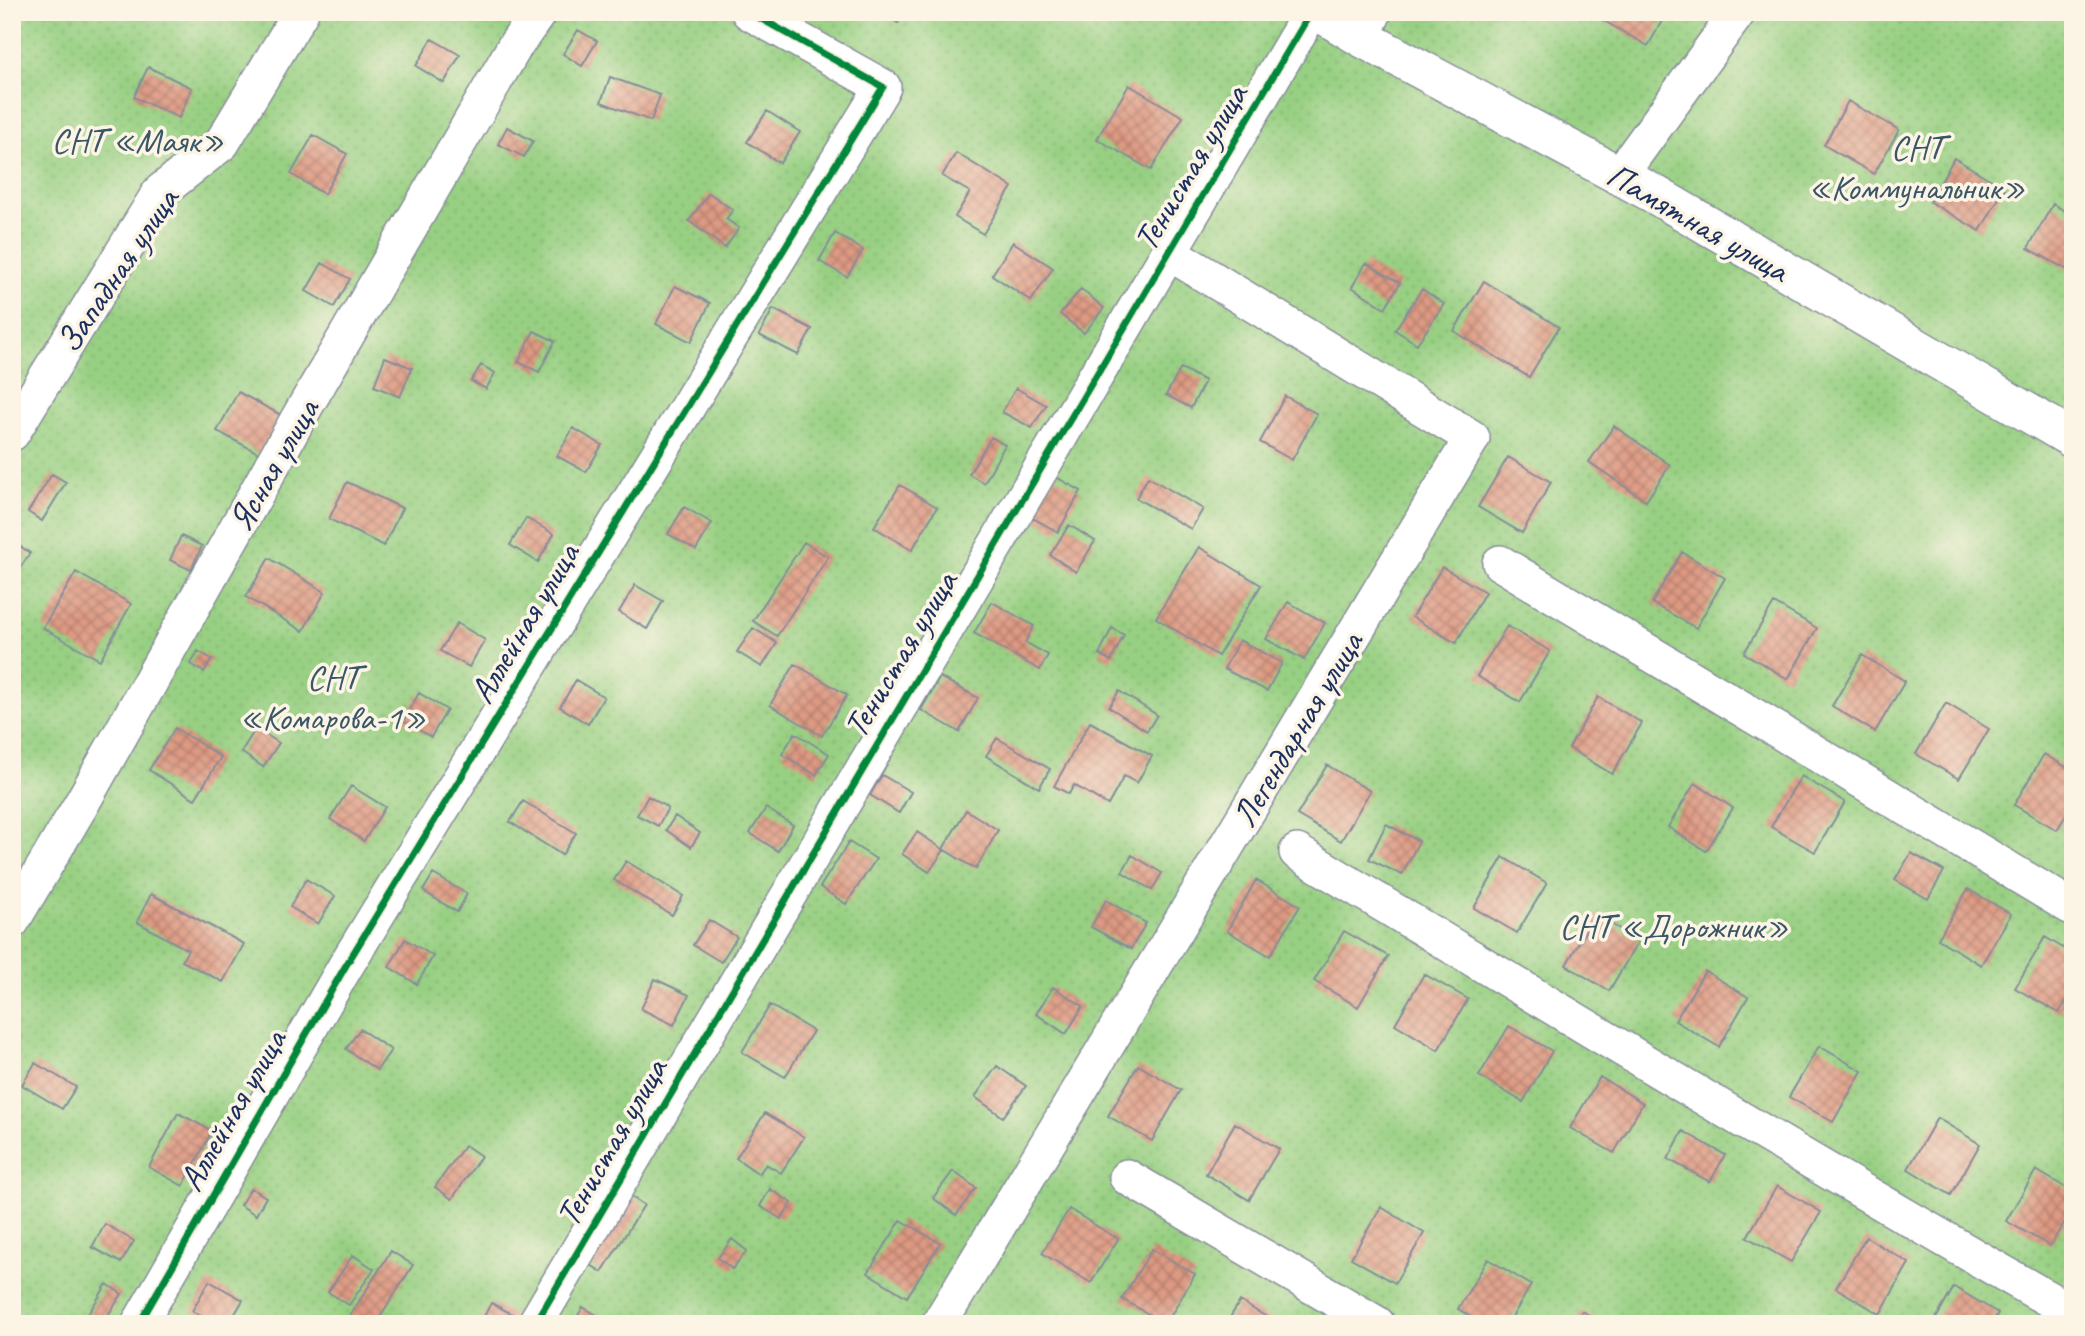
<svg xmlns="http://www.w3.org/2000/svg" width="2085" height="1336" viewBox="0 0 2085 1336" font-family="Caveat,sans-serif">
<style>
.park{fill:url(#park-dots);stroke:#5a8070;stroke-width:2}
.building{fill:url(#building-cross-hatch)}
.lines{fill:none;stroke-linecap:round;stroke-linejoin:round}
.minor-casing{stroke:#878d98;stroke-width:38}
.tertiary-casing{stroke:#878d98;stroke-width:41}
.minor{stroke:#fff;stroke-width:35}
.tertiary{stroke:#fff;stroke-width:38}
.cycleway-casing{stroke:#fcf5e5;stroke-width:11}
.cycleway{stroke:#00873e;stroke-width:7}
.labels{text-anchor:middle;stroke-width:7;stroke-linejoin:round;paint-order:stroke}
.park-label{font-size:35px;fill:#3a5767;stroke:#fcf5e5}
.street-label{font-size:35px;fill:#1b2f5e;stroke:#fcf5e5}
</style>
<defs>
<pattern id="park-dots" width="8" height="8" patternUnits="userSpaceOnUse" patternTransform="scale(1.75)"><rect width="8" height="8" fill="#98d083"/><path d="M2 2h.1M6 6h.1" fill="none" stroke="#82b374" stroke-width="1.8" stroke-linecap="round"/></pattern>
<pattern id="building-cross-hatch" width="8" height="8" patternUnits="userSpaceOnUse" patternTransform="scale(1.75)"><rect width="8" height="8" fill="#de9a82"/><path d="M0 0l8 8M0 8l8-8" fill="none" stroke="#b37e6e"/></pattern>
</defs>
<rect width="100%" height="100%" fill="#fcf5e5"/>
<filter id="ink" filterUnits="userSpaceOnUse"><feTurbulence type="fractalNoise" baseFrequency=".0143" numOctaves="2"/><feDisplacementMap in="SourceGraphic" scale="14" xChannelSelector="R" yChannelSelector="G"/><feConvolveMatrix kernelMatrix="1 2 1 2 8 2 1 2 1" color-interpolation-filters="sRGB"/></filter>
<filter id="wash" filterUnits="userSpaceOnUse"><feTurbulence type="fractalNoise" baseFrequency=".00686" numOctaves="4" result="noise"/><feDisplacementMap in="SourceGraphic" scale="28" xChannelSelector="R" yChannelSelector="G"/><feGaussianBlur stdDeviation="1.57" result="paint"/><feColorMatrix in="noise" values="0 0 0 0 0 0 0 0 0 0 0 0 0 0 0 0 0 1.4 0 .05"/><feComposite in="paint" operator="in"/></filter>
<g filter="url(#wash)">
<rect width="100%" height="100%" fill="#f3ebd2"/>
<path class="park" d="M12,12H2073V1324H12Z"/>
<g id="blocks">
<path class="building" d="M880,12H904L898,23Z
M1600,12H1667L1648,46L1597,17Z
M578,30L597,41L582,66L563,54Z
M432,39L460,55L444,83L416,66Z
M148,67L192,88L179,118L134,97Z
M610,77L660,95L651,121L601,102Z
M1129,85L1183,117L1151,170L1097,139Z
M1848,101L1899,130L1874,174L1824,145Z
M767,111L800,132L780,163L747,142Z
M507,127L533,141L524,157L498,144Z
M313,135L347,154L324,194L291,174Z
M956,153L1012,187L983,234L955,217L970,192L942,176Z
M1954,158L2005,188L1980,231L1930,202Z
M709,193L733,210L726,219L739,228L725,248L689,221Z
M2053,204L2073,216V273L2028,248Z
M835,233L863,250L847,277L819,261Z
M1013,242L1053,268L1031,301L992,275Z
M322,263L350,279L334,307L306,291Z
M1366,263L1400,283L1385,308L1352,287Z
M1484,281L1559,327L1529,377L1454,331Z
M675,286L710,303L691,342L656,324Z
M1081,289L1104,308L1084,333L1060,314Z
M1422,289L1444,304L1417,344L1395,330Z
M773,309L812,329L798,355L759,335Z
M534,331L555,341L539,372L518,362Z
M385,357L412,368L400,397L374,386Z
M481,365L495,373L486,389L471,381Z
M1181,368L1205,381L1191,408L1166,395Z
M1016,388L1046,405L1032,428L1002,412Z
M238,392L281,415L260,454L217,431Z
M1285,396L1317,414L1292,460L1260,442Z
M1614,426L1670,465L1646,501L1589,462Z
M573,428L602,445L586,472L557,456Z
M991,437L1005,445L984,483L969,474Z
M1508,457L1551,482L1522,533L1478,507Z
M52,474L66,482L42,521L28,512Z
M1054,476L1081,491L1058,532L1031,517Z
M1148,477L1203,509L1191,529L1136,498Z
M347,482L402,508L384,546L329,519Z
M900,485L937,507L912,550L874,527Z
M684,507L712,523L696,550L668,534Z
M526,518L554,534L538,562L510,545Z
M1069,525L1095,541L1076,572L1050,555Z
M181,536L202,546L191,570L170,560Z
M12,541L30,553L12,580Z
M804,542L828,557L777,636L753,621Z
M1199,547L1261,585L1218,656L1156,618Z
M1682,552L1725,578L1696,628L1652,603Z
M269,558L325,592L303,631L246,597Z
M1442,567L1485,592L1456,643L1412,617Z
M76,572L131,604L100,660L43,628Z
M635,585L663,601L647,629L619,612Z
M992,602L1034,626L1025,642L1048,655L1040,670L974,633Z
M1288,602L1325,623L1304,660L1266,639Z
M1774,603L1817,628L1788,679L1744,653Z
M457,623L485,640L469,667L440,651Z
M1507,626L1550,651L1520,702L1477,676Z
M753,628L777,643L762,667L737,652Z
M1112,628L1124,635L1111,661L1099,654Z
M1239,640L1282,663L1267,691L1224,669Z
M198,651L212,659L204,672L191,664Z
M1862,655L1905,681L1875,732L1832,706Z
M795,664L847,695L822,736L770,705Z
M940,677L978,698L959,732L921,710Z
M576,680L604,697L588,724L560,707Z
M1119,691L1157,715L1147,731L1109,707Z
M419,693L447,710L431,737L403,721Z
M1598,697L1642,723L1612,774L1569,748Z
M1946,703L1989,729L1959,779L1916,754Z
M1090,722L1152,756L1137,783L1124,776L1108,805L1074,785L1069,794L1054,786Z
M175,728L221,757L195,799L149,770Z
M256,728L279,743L263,767L241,752Z
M795,733L829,754L816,775L782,754Z
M997,738L1050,769L1039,788L986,756Z
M2044,754L2073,771V803L2057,830L2014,805Z
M1327,765L1370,791L1341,841L1297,815Z
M882,775L911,792L899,813L870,795Z
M1801,776L1845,802L1815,852L1771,827Z
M1695,783L1733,808L1706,851L1668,827Z
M351,786L385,807L364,841L330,819Z
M648,796L668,808L658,826L637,815Z
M523,801L576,833L562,855L510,822Z
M766,808L793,825L778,851L750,833Z
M966,810L998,830L976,869L943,849Z
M675,816L700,833L691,847L666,830Z
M1386,824L1419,841L1402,875L1369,859Z
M917,832L944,850L929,872L902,854Z
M849,842L876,859L846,904L820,887Z
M1911,853L1944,871L1928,899L1895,880Z
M1132,855L1162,873L1152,890L1122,872Z
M1503,857L1547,883L1517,933L1474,908Z
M626,861L683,896L672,915L614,880Z
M433,874L467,894L457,912L423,891Z
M306,879L335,896L318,924L290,907Z
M1256,880L1300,906L1270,956L1227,931Z
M1968,889L2011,914L1981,965L1938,939Z
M151,894L244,944L223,982L182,961L188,950L137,922Z
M1106,900L1146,923L1131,949L1091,927Z
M1595,915L1639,940L1609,991L1566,965Z
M709,920L737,937L721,962L693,945Z
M1344,931L1388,956L1358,1007L1314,981Z
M2045,937L2073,954V990L2059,1013L2015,988Z
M405,939L433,956L417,984L389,967Z
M1705,971L1748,997L1719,1047L1675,1021Z
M1424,974L1468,999L1438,1050L1395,1024Z
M655,979L689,995L674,1025L641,1009Z
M1053,987L1083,1006L1066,1034L1036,1014Z
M770,1005L813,1031L785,1077L742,1052Z
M1509,1026L1552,1051L1523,1102L1479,1076Z
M360,1029L391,1050L377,1070L346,1049Z
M1819,1046L1862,1071L1833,1122L1789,1097Z
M35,1063L76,1087L62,1109L22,1085Z
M1138,1065L1181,1090L1152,1141L1108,1116Z
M997,1066L1026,1086L1003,1117L975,1097Z
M1600,1077L1643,1103L1614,1153L1570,1128Z
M178,1113L212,1131L183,1186L149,1167Z
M765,1113L804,1137L781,1173L766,1164L759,1174L736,1158Z
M1937,1118L1980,1144L1951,1195L1908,1169Z
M1235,1123L1279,1149L1249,1200L1206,1174Z
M1683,1131L1725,1155L1710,1182L1668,1159Z
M465,1145L481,1156L452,1199L435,1187Z
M2036,1170L2073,1192V1208L2050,1246L2006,1221Z
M953,1171L976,1188L956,1215L933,1198Z
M1777,1186L1821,1212L1791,1262L1747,1237Z
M251,1188L266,1197L256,1215L240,1205Z
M770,1189L792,1203L781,1219L760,1206Z
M625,1193L644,1205L602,1272L583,1260Z
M1381,1207L1424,1233L1395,1283L1351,1258Z
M1069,1209L1118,1239L1091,1283L1042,1253Z
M901,1220L940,1243L907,1297L868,1273Z
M105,1224L134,1241L121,1263L92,1247Z
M1866,1237L1909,1263L1880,1314L1836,1288Z
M732,1239L747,1251L732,1269L718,1258Z
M1152,1249L1195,1274L1166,1324L1122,1299Z
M391,1251L413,1265L376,1324H345Z
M353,1255L374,1269L349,1305L328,1292Z
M1488,1259L1531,1285L1508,1324H1482L1458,1309Z
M209,1281L243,1300L229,1324H215L192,1311Z
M107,1284L122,1294L102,1324H98L87,1316Z
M1954,1287L1998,1313L1992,1324H1933Z
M1240,1301L1278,1324H1226Z
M491,1303L514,1315L510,1324H480Z
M583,1307L605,1320L603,1324H573Z
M1582,1311L1604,1324H1575Z"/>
</g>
</g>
<g filter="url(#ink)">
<use href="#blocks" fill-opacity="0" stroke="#878d98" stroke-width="2"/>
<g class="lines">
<g class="minor-casing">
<path id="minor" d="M1362,38L1374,12
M1619,176L1738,12
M12,433L160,192L222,143L301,12
M1500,563L2073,908
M1297,852C1554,1008 1812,1164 2073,1313
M12,921L82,803L302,412L515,46L539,12
M1127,1177L1377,1324
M139,1324L345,967L883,87L749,12
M535,1324L1311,12
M939,1324L1472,438L1170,253"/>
</g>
<g class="tertiary-casing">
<path id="tertiary" d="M1319,12L1362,38L1654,194L2073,439"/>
</g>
<use href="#minor" class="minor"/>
<use href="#tertiary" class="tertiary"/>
<g class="cycleway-casing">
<path id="cycleway" d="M139,1324L345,967L883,87L749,12
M535,1324L1311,12"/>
</g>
<use href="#cycleway" class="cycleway"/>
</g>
</g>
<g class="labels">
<g class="park-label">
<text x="138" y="152">СНТ «Маяк»</text>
<text x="1917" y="159">СНТ<tspan x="1917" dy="40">«Коммунальник»</tspan></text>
<text x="333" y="689">СНТ<tspan x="333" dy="40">«Комарова-1»</tspan></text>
<text x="1674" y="938">СНТ «Дорожник»</text>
</g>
<g class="street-label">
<text transform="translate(1190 167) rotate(-59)" y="12">Тенистая улица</text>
<text transform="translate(1698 222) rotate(30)" y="12">Памятная улица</text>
<text transform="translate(117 270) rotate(-56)" y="12">Западная улица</text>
<text transform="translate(273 465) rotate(-60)" y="12">Ясная улица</text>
<text transform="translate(524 623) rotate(-59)" y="12">Аллейная улица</text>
<text transform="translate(900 654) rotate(-59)" y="12">Тенистая улица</text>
<text transform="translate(1297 729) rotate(-59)" y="12">Легендарная улица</text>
<text transform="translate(232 1110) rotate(-60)" y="12">Аллейная улица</text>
<text transform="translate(611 1142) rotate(-60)" y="12">Тенистая улица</text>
</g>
</g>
<rect width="2085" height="1336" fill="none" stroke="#fcf5e5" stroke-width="42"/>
</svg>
